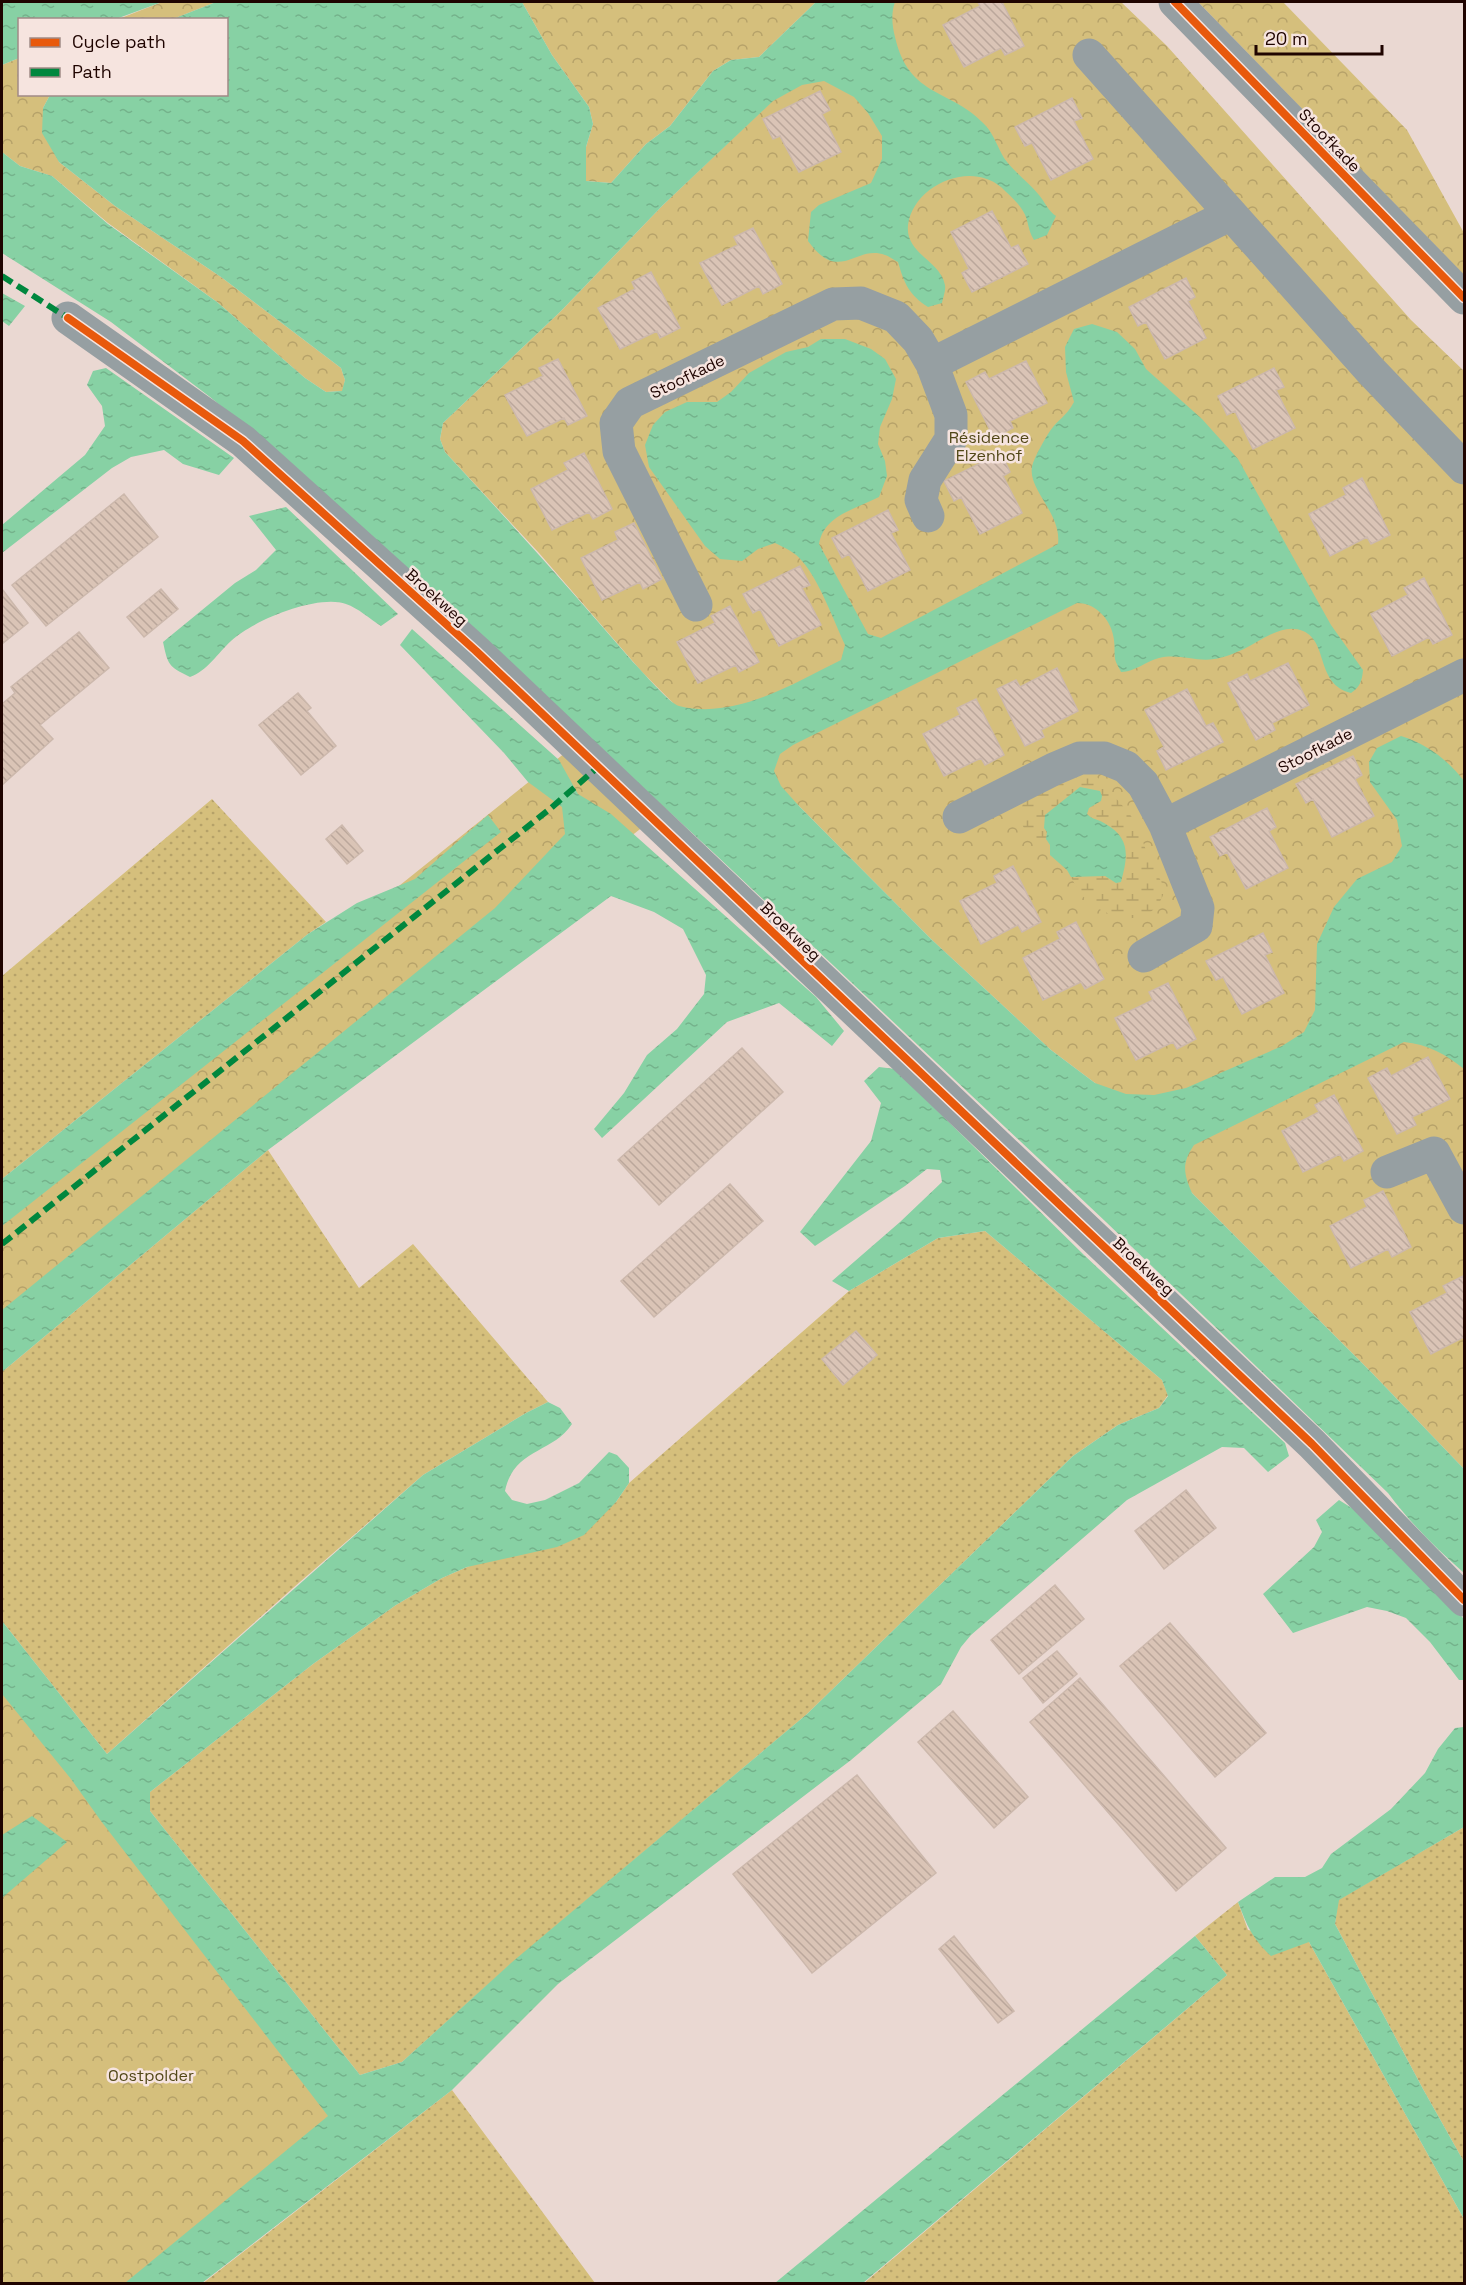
<svg xmlns="http://www.w3.org/2000/svg" width="1466" height="2285" viewBox="0 0 1466 2285" font-family="'Space Grotesk',sans-serif">
<style>
.grass{fill:url(#grass-dots)}
.forest{fill:url(#forest-crowns)}
.wetland{fill:url(#wetland-marsh)}
.water{fill:url(#water-ripples)}
.building{fill:url(#building-back-hatch);stroke:#ccb8ac;stroke-width:1.5}
.lines{fill:none;stroke-linecap:round;stroke-linejoin:round}
.minor{stroke:#969fa2;stroke-width:33}
.quiet{stroke:#00873e;stroke-width:6;stroke-dasharray:12 6;stroke-linecap:butt}
.cycleway-casing{stroke:#f6e4df;stroke-width:11}
.cycleway{stroke:#e8590c;stroke-width:8}
.labels{text-anchor:middle;stroke-width:5;stroke-linejoin:round;paint-order:stroke}
.street-label{font-size:16px;fill:#1f0400;stroke:#f6e4df}
.park-label{font-size:16px;fill:#514717;stroke:#f6e4df}
</style>
<defs>
<pattern id="grass-dots" width="8" height="8" patternUnits="userSpaceOnUse" patternTransform="scale(1.5)"><rect width="8" height="8" fill="#d5bf7c"/><path d="M2 2h.1M6 6h.1" fill="none" stroke="#b6a269" stroke-width="1.8" stroke-linecap="round"/></pattern>
<pattern id="forest-crowns" width="20" height="18" patternUnits="userSpaceOnUse" patternTransform="scale(1.5)"><rect width="20" height="18" fill="#d5bf7c"/><path d="M2 6a3 3 0 1 1 6 0M12 15a3 3 0 1 1 6 0" fill="none" stroke="#b6a269"/></pattern>
<pattern id="wetland-marsh" width="20" height="14" patternUnits="userSpaceOnUse" patternTransform="scale(1.5)"><rect width="20" height="14" fill="#d5bf7c"/><path d="M1 5h8M5 5V1M11 12h8M15 12V8" fill="none" stroke="#b6a269"/></pattern>
<pattern id="water-ripples" width="26" height="14" patternUnits="userSpaceOnUse" patternTransform="scale(1.5)"><rect width="26" height="14" fill="#87d1a4"/><path d="M2 4q2-2 4 0t4 0M15 11q2-2 4 0t4 0" fill="none" stroke="#74b28b"/></pattern>
<pattern id="building-back-hatch" width="6" height="6" patternUnits="userSpaceOnUse" patternTransform="scale(1.5)"><rect width="6" height="6" fill="#dac4b6"/><path d="M-1 5l2 2M0 0l6 6M5-1l2 2" fill="none" stroke="#bba79b"/></pattern>
</defs>
<rect width="100%" height="100%" fill="#ead8d2"/>
<path class="grass" d="M212,799L326,922L308,934L2,1179V976Z
M268,1150L359,1288L413,1244L548,1402L526,1413L423,1475L293,1588L107,1754L2,1621V1372Z
M985,1231L1162,1380L1168,1395L1159,1408L1118,1425L1073,1456L807,1714L512,1963L402,2062L360,2075L150,1811V1792L313,1664L396,1605L442,1578L616,1502L629,1483L849,1291L938,1238Z
M1464,1827V2162L1423,2089L1335,1924L1338,1900Z
M1238,1902L1248,1930L1309,1942L1464,2219V2283L863,2284L1227,1975L1195,1936Z
M452,2090L595,2283L202,2284Z"/>
<path class="forest" d="M162,2H216L173,19L116,20Z
M522,2H816L759,57L731,60L713,71L670,126L646,144L611,183L586,181V147L593,124L589,107L552,55Z
M876,2H1121L1167,46L1411,320L1464,371V1469L1373,1374L1192,1193L1095,1083L1051,1050L931,939L799,806L676,706L642,672L539,553L445,452L440,439L443,423L561,311L663,205Z
M1198,2H1283L1407,130L1464,233V275Z
M19,58L20,94L50,95L43,108L59,162L115,206L221,277L341,368L345,380L343,391L326,392L305,378L217,302L108,223L52,176L20,166L2,152V65Z
M606,720L685,794L2,1327V1204Z
M2,1662L363,2096L135,2283H2Z"/>
<path class="wetland" d="M1083,775L1097,777L1129,813L1137,825L1148,856L1165,889C1153,934 1103,920 1080,893C1076,888 1074,882 1071,877L1105,876L1116,883L1121,882C1129,856 1130,837 1104,823C1098,819 1093,820 1087,814L1089,808L1095,803L1058,806L1045,815L1046,839L1050,845V855C1038,844 1019,832 1021,813C1021,807 1025,800 1027,795Z"/>
<path class="water" d="M2,2H162L116,19L20,20L19,58L2,65Z
M216,2H522L552,55L589,107L593,124L586,147V181L611,183L646,144L670,126L713,71L731,60L759,57L816,2H895C891,13 892,25 895,37C909,99 952,88 986,126C994,135 998,148 1004,158C1014,172 1028,182 1039,195C1045,202 1048,211 1056,216L1047,235L1034,240C1027,229 1029,220 1023,211C1018,202 1008,194 1001,187C969,160 913,186 908,225C905,254 940,260 945,285C946,290 943,298 942,303L928,307C909,295 904,283 898,262C894,260 889,256 885,255C855,244 840,285 808,241L811,212L819,205L871,183L882,159V136L868,113L854,97L824,81L802,85L773,101L663,205L561,311L443,423L440,439L445,452C509,521 572,591 633,662C641,670 670,704 679,706C736,720 792,684 841,660L845,645C834,621 819,580 802,561C795,552 785,548 775,543L758,549L742,561L720,559L705,546L649,467L645,445L653,425L665,412L687,402H717L731,392L749,373L786,352L808,347L821,339H845L871,349L885,359L896,379L892,399L880,427L878,444L885,461L887,476L879,497C856,509 824,515 819,544L868,634L881,638L1058,544C1062,512 1024,487 1033,463C1037,453 1044,440 1050,431C1058,419 1066,417 1074,402L1066,372L1065,347L1074,329L1092,324L1117,332L1135,349L1146,369L1202,419L1238,459L1331,625L1363,670C1362,681 1360,687 1351,693C1315,684 1329,642 1303,631C1283,622 1261,641 1244,649C1235,653 1223,658 1214,659C1196,662 1178,653 1159,658C1146,661 1135,672 1121,672C1119,668 1116,663 1115,659C1114,653 1115,646 1114,640C1112,621 1097,603 1077,603L793,745L780,754L774,771L781,786L799,806L931,939L1051,1050L1095,1083L1126,1094L1154,1095L1186,1088L1282,1046L1304,1032L1315,1010L1317,944L1334,907L1357,879L1392,862L1402,846L1397,820L1370,782L1369,762L1377,748L1401,736C1427,744 1448,760 1464,781V1069C1447,1055 1427,1044 1404,1042L1194,1145C1181,1164 1184,1174 1192,1193L1373,1374L1464,1469V1573C1436,1548 1411,1524 1388,1493L1106,1222L717,856L300,471L210,397L111,322L2,253V152L20,166L52,176L108,224L217,302L305,378L326,392L342,391L345,380L341,368L221,277L115,206L59,162L42,133L43,108L50,95L226,94V20L173,19Z
M2,293L25,306L9,326L2,321Z
M106,368L234,458L219,475L183,464L164,450L131,457L112,468L2,553V525L85,455L105,426L102,406L87,385L93,371Z
M286,507L398,614L381,626C370,619 358,608 346,604C317,594 252,621 231,641C218,653 207,671 190,677C168,666 168,665 163,642L235,583L256,570L276,550L249,516Z
M412,629L559,760L578,794L611,814L816,997L844,1031L832,1046L779,1003L727,1022L602,1138L594,1129L624,1093L647,1055L677,1029L704,994L706,975L683,929L654,912L611,896L268,1150L2,1372V1310L495,908L565,834L562,807L528,782L504,753L400,645Z
M1080,787L1100,791L1102,796L1101,801L1089,808L1087,814C1093,820 1098,819 1104,823C1131,838 1128,856 1121,882L1116,883L1105,876L1071,877L1067,870L1050,855V845L1046,839L1047,832L1044,828L1045,815Z
M488,815L501,832L2,1226V1179L308,934L357,903L415,879Z
M879,1067L895,1069L1084,1255L1285,1443L1289,1456L1268,1472L1244,1448L1222,1447L1127,1500L971,1635L961,1647L941,1684L851,1760L558,1984L452,2090L202,2283H125L328,2116L101,1821L71,1779L2,1694V1621L107,1754L423,1475L526,1413L548,1402L560,1408L572,1424C552,1454 514,1448 505,1491L512,1500L527,1504L545,1500L579,1483L609,1452L617,1455L629,1468V1483L616,1502L584,1535L557,1547L467,1567L442,1578L396,1605L313,1664L150,1792V1811L360,2075L402,2062L511,1963L807,1714L1073,1456L1118,1425L1159,1408L1168,1396L1162,1380L985,1231L938,1238L849,1291L832,1281L900,1222L942,1182L940,1170L927,1169L905,1186L815,1246L800,1232L871,1141L881,1103L864,1081Z
M1339,1500L1371,1520L1464,1619V1680H1459L1430,1642L1406,1618L1387,1611L1367,1607L1293,1633L1263,1594L1314,1547L1322,1532L1316,1520Z
M1464,1727V1827L1339,1900L1335,1924L1423,2089L1464,2162V2219L1309,1942L1271,1956C1252,1938 1247,1926 1238,1902L1275,1877H1305L1322,1868L1331,1854L1391,1809L1425,1773L1438,1749L1455,1728Z
M32,1816L67,1842L2,1898V1835Z
M1195,1936L1227,1975L863,2283H775Z"/>
<path class="building" d="M978,2H1002L1024,46L1005,55L1001,48L964,67L943,25L980,6Z
M820,91L830,110L822,114L841,152L799,172L780,136L773,139L763,119Z
M1072,98L1082,118L1074,121L1093,159L1051,180L1032,143L1025,146L1015,127Z
M992,211L1011,248L1018,245L1028,264L972,292L962,273L969,269L951,232Z
M753,228L782,284L763,294L759,286L722,305L700,263L738,245L734,237Z
M651,272L680,328L660,338L657,331L620,349L598,308L635,289L632,282Z
M1186,278L1195,297L1188,301L1206,338L1165,359L1146,322L1138,326L1129,307Z
M558,359L587,416L568,425L564,418L527,436L505,395L543,376L539,368Z
M1026,361L1047,403L1010,421L1013,428L994,438L966,382L985,372L989,379Z
M1274,368L1284,387L1276,390L1295,428L1253,449L1235,411L1227,415L1218,396Z
M584,453L612,509L593,519L589,512L552,530L531,489L568,470L564,463Z
M1001,453L1010,472L1003,476L1022,513L980,534L961,497L954,501L944,481Z
M1362,478L1390,535L1371,544L1367,537L1330,556L1309,514L1346,495L1343,488Z
M124,494L158,537L46,626L12,585Z
M888,510L898,530L891,533L910,570L868,591L849,554L842,558L832,538Z
M634,523L662,579L643,589L640,582L602,600L581,558L618,540L615,532Z
M800,566L810,585L802,588L821,625L779,646L760,609L753,613L743,594Z
M1424,578L1452,635L1433,644L1429,637L1392,656L1371,614L1408,595L1404,588Z
M2,589L28,623L2,644Z
M161,589L178,609L144,637L127,617Z
M730,606L759,662L739,672L736,665L698,683L677,642L715,623L711,616Z
M79,632L109,668L40,725L53,739L2,785V704L15,693L11,687Z
M1288,663L1309,705L1272,723L1275,730L1256,740L1228,683L1247,674L1250,681Z
M1057,668L1078,711L1041,730L1044,737L1025,746L997,689L1016,680L1020,687Z
M1187,689L1206,726L1213,723L1223,742L1166,770L1157,751L1164,747L1145,710Z
M298,693L311,708L307,711L336,746L301,775L259,725Z
M976,699L1004,755L985,765L981,758L944,776L923,734L960,715L957,708Z
M1353,756L1362,775L1355,779L1374,816L1332,837L1313,799L1306,803L1296,784Z
M1267,808L1276,827L1269,831L1288,868L1246,889L1227,852L1220,856L1210,837Z
M342,825L363,851L347,864L326,839Z
M1013,866L1041,922L1022,932L1018,925L981,944L960,901L997,883L994,876Z
M1076,922L1104,979L1085,989L1081,982L1043,1000L1023,958L1060,939L1057,932Z
M1263,933L1272,952L1265,955L1284,993L1242,1014L1223,977L1216,980L1206,961Z
M1168,983L1196,1039L1177,1049L1173,1042L1136,1060L1115,1018L1153,1000L1149,992Z
M742,1048L783,1092L659,1205L618,1160Z
M1428,1057L1450,1099L1412,1117L1416,1125L1397,1134L1368,1078L1387,1068L1391,1076Z
M1334,1095L1363,1151L1344,1161L1340,1154L1303,1172L1282,1131L1319,1112L1315,1105Z
M730,1184L763,1221L654,1317L621,1281Z
M1383,1191L1411,1247L1392,1257L1388,1249L1351,1268L1330,1226L1367,1207L1364,1200Z
M1463,1276L1464,1280V1337L1431,1354L1410,1312L1447,1293L1443,1286Z
M856,1331L877,1355L843,1385L822,1359Z
M1186,1490L1216,1528L1164,1569L1135,1531Z
M1055,1585L1084,1619L1019,1674L991,1640Z
M1170,1623L1266,1733L1215,1777L1120,1666Z
M1057,1651L1077,1674L1043,1703L1023,1678Z
M1080,1678L1226,1848L1176,1891L1030,1722Z
M953,1711L1028,1797L994,1828L918,1742Z
M857,1775L936,1873L812,1973L733,1874Z
M954,1936L1014,2011L998,2023L939,1949Z"/>
<g class="lines">
<path class="minor" d="M1175,2L1464,298
M1089,55L1371,371L1464,468
M68,318L243,441L476,651L1312,1444L1464,1600
M932,364L1231,214
M696,605L619,451L616,423L630,403L833,304L861,303L896,317L918,340L932,364L951,415V439L925,480L921,500L928,516
M959,817L1054,769L1080,758H1104L1126,767L1143,784L1165,825L1198,908L1196,926L1144,956
M1165,825L1464,675
M1387,1172L1434,1153L1464,1208"/>
<path class="quiet" d="M2,276L68,318
M2,1244L551,808L598,767"/>
<g class="cycleway-casing">
<path id="cycleway" d="M1175,2L1464,298
M68,318L243,441L476,651L1312,1444L1464,1600"/>
</g>
<use href="#cycleway" class="cycleway"/>
</g>
<g class="labels">
<g class="street-label">
<text transform="translate(1330 140) rotate(46)" y="6">Stoofkade</text>
<text transform="translate(687 376) rotate(-26)" y="6">Stoofkade</text>
<text transform="translate(437 597) rotate(42)" y="6">Broekweg</text>
<text transform="translate(1315 750) rotate(-27)" y="6">Stoofkade</text>
<text transform="translate(791 931) rotate(44)" y="6">Broekweg</text>
<text transform="translate(1144 1266) rotate(43)" y="6">Broekweg</text>
</g>
<g class="park-label">
<text x="989" y="443">Résidence<tspan x="989" dy="18">Elzenhof</tspan></text>
<text x="151" y="2081">Oostpolder</text>
</g>
</g>
<rect width="1466" height="2285" fill="none" stroke="#1f0400" stroke-width="6"/>
<rect x="18" y="18" width="210" height="78" fill="#f6e4df" stroke="#a08a86" stroke-width="1.5"/>
<rect x="30" y="38" width="30" height="9" fill="#e8590c" stroke="#a08a86" stroke-width="1.5"/>
<text x="72" y="48" font-size="18" fill="#1f0400">Cycle path</text>
<rect x="30" y="68" width="30" height="9" fill="#00873e" stroke="#a08a86" stroke-width="1.5"/>
<text x="72" y="78" font-size="18" fill="#1f0400">Path</text>
<path d="M1256 45v9h126v-9" fill="none" stroke="#1f0400" stroke-width="3"/>
<text x="1265" y="45" font-size="18" fill="#1f0400" stroke="#f6e4df" stroke-width="4.5" paint-order="stroke">20 m</text>
</svg>
